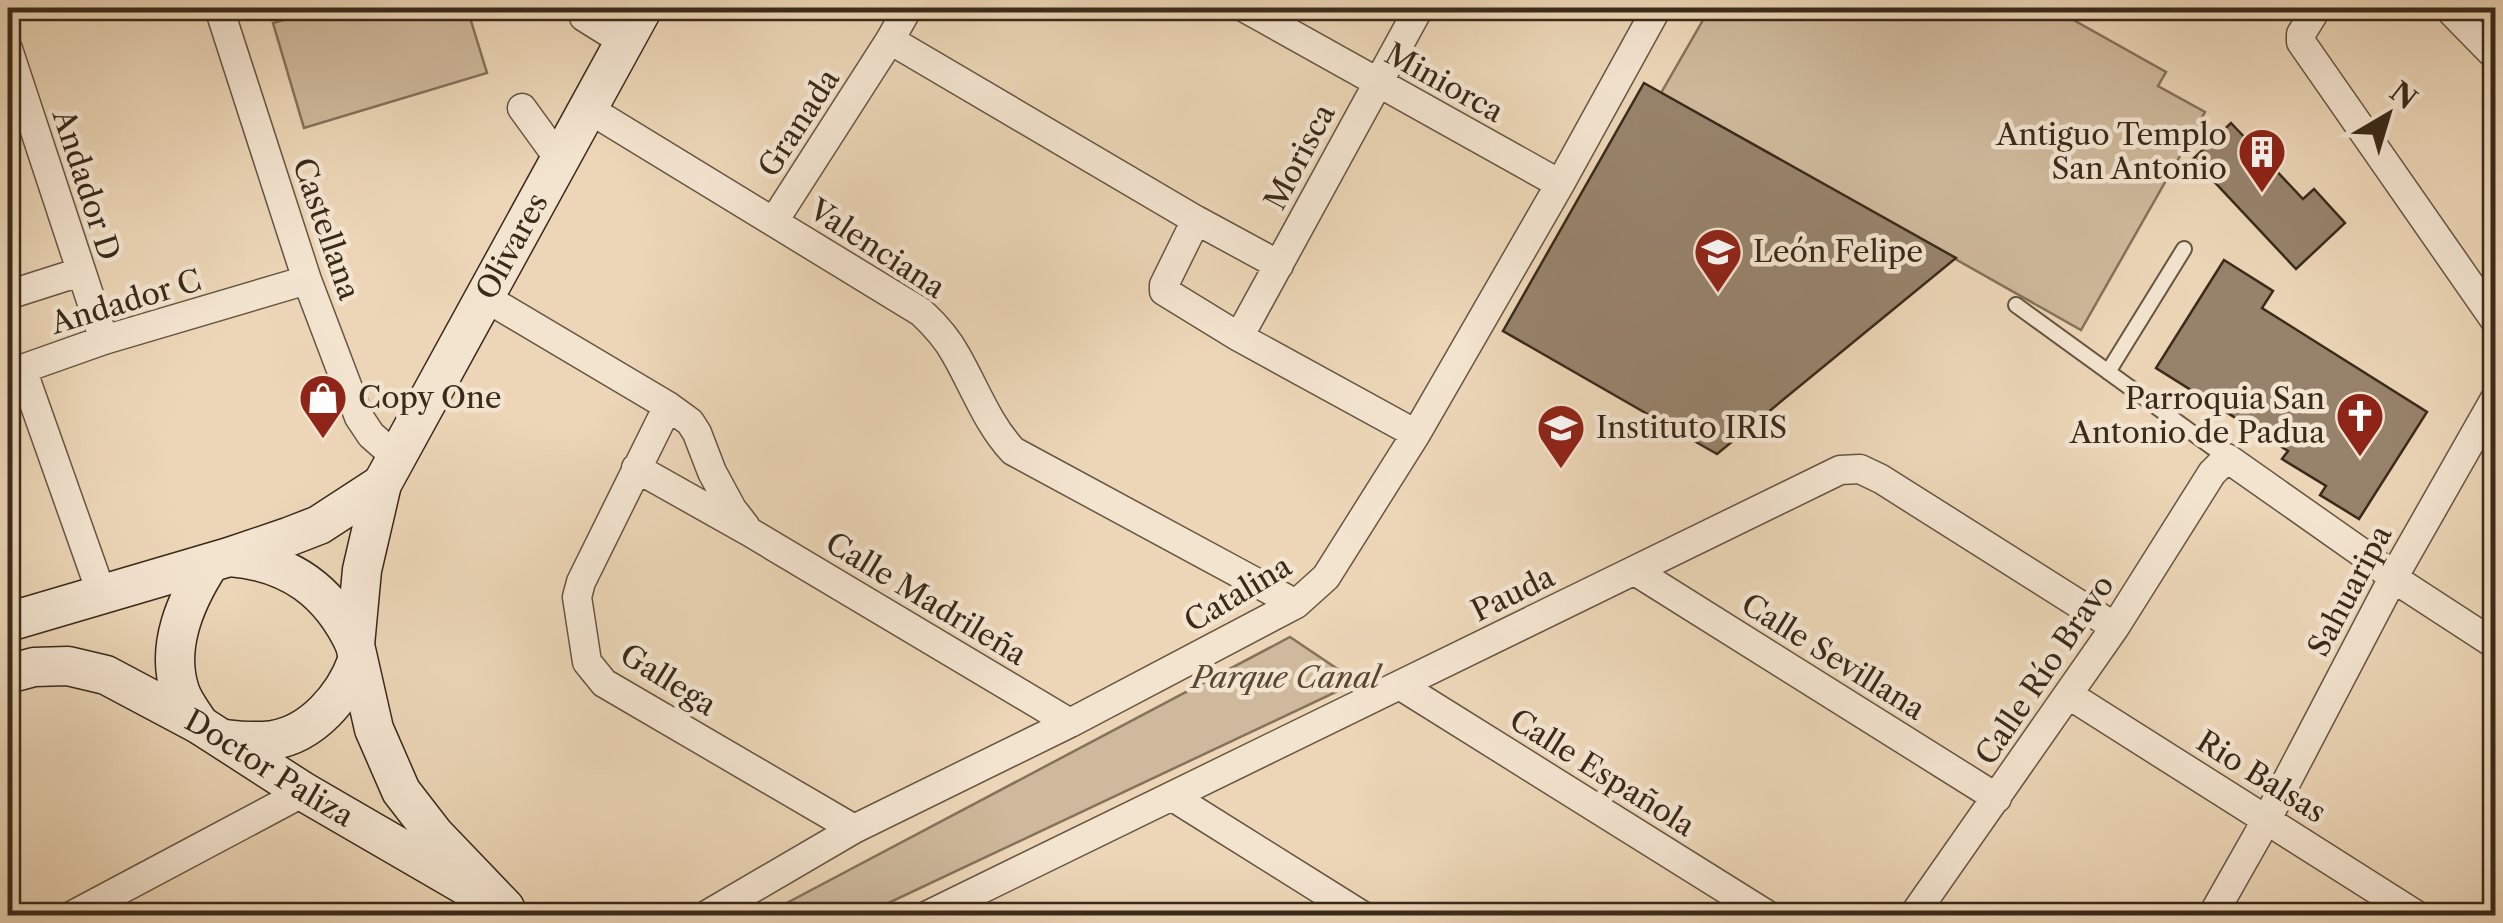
<svg xmlns="http://www.w3.org/2000/svg" width="2503" height="923" viewBox="0 0 2503 923" font-family="'Libre Caslon Text',serif">
<style>
.green{fill:#ceb99c;stroke:#84725b;stroke-width:2.5}
.building{fill:#97836c;stroke:#3a2a1a;stroke-width:2.5}
.lines{fill:none;stroke-linecap:round;stroke-linejoin:round}
.lane-casing{stroke:#665541;stroke-width:18}
.street-casing{stroke:#665541;stroke-width:31}
.secondary-casing{stroke:#3a2a1a;stroke-width:41}
.lane{stroke:#f3e4d0;stroke-width:14}
.street{stroke:#f3e4d0;stroke-width:28}
.secondary{stroke:#f3e4d0;stroke-width:38}
.labels{text-anchor:middle;stroke-width:9;stroke-linejoin:round;paint-order:stroke}
.street-label{font-size:30px;fill:#3a2a1a;stroke:#f3e4d0}
.poi-label{font-size:30px;fill:#3a2a1a;stroke:#f3e4d0;text-anchor:start}
.park-label{font-size:30px;font-style:italic;fill:#584734;stroke:#f3e4d0}
</style>
<rect width="100%" height="100%" fill="#ecd6b7"/>
<filter id="stains"><feTurbulence type="fractalNoise" baseFrequency=".002" numOctaves="4"/><feColorMatrix values="0 0 0 0 .2 0 0 0 0 .09 0 0 0 0 .02 0 0 0 .5 -.17"/></filter>
<radialGradient id="worn" r=".72"><stop offset=".6" stop-color="#630" stop-opacity="0"/><stop offset="1" stop-color="#630" stop-opacity=".3"/></radialGradient>
<path class="green" d="M324,8H467L487,73L304,128L273,23Z
M1710,8H2052L2166,72L2158,86L2205,112L2081,330L1661,93Z
M1290,637L1357,682L863,915H764Z"/>
<path class="building" d="M1644,83L1956,258L1717,454L1503,331Z
M2231,123L2303,199L2314,189L2345,223L2296,269L2193,159Z
M2224,260L2273,291L2262,308L2427,412L2359,519L2320,495L2326,486L2282,459L2288,451L2156,368Z"/>
<g class="lines">
<g class="lane-casing">
<path id="lane" d="M2016,305L2227,458
M2108,372L2184,249"/>
</g>
<g class="street-casing">
<path id="street" d="M8,8H9
M219,8L307,280L359,417L371,435L396,457
M1245,8L1560,184
M2317,8L2301,34V42L2496,322
M2448,8L2496,57
M584,17L624,42
M890,40L1196,220L1279,265
M8,49L104,340
M522,108L559,159
M587,108L921,312C935,325 947,338 956,355C975,388 987,423 1013,451L1296,604
M1196,220L1164,285V291L1239,337L1416,434
M774,221L890,40L908,8
M8,295L80,272
M486,298L668,406L690,422L697,433L712,472L732,509L746,527
M1239,337L1419,8
M668,406L581,582L577,597L587,662L604,683L854,829
M636,468L748,531L1070,723
M1635,571L1997,798
M102,595L22,369L104,340L307,280
M1401,686L1769,916
M2069,695L2418,916
M1173,797L1363,916
M71,916L304,792
M705,916L854,829L1070,723L1296,604L1326,577L1416,434L1560,184L1657,8
M926,916L1840,470L1860,469L1881,479L2115,627
M1913,916L2115,627L2212,473L2227,458L2372,560L2393,578L2496,645
M2212,916L2267,819L2393,578L2496,397"/>
</g>
<g class="secondary-casing">
<g id="secondary">
<path d="M230,557C290,562 330,591 355,645"/>
<path d="M8,622L229,557L288,537L319,525L382,484"/>
<path id="s1" d="M8,674L34,667L68,666L106,675L200,725L304,792L466,886"/>
<path d="M200,725C193,714 184,703 180,691C165,646 186,600 210,563"/>
<path d="M225,739C241,741 257,742 273,740C312,734 344,697 357,661"/>
<path id="s2" d="M505,908L435,835L401,791L374,729L355,645L362,570L382,484L643,8"/>
</g>
</g>
<use href="#lane" class="lane"/>
<use href="#street" class="street"/>
<use href="#secondary" class="secondary"/>
</g>
<defs>
<g id="building-pin" transform="scale(2.5)"><path d="M0 17L-7.5 6A9.5 9.5 0 1 1 7.5 6Z" fill="#8f2418" stroke="#f3e4d0"/><path d="M-4-6H4V6H1V3H-1V6H-4ZM-2.5-4.3h1.7v1.8h-1.7ZM.8-4.3h1.7v1.8H.8ZM-2.5-1h1.7V.8h-1.7ZM.8-1h1.7V.8H.8Z" fill="#fff"/></g>
<g id="school-pin" transform="scale(2.5)"><path d="M0 17L-7.5 6A9.5 9.5 0 1 1 7.5 6Z" fill="#8f2418" stroke="#f3e4d0"/><path d="M0-5L7-2L0 1L-7-2ZM-4 1L0 2.5L4 1V4Q0 6-4 4Z" fill="#fff"/></g>
<g id="shop-pin" transform="scale(2.5)"><path d="M0 17L-7.5 6A9.5 9.5 0 1 1 7.5 6Z" fill="#8f2418" stroke="#f3e4d0"/><path d="M-5-2.5h2.3a2.7 3.5 0 0 1 5.4 0H5L5.5 6h-11ZM-1.5-2.5h3a1.5 2.3 0 0 0-3 0Z" fill="#fff"/></g>
<g id="church-pin" transform="scale(2.5)"><path d="M0 17L-7.5 6A9.5 9.5 0 1 1 7.5 6Z" fill="#8f2418" stroke="#f3e4d0"/><path d="M-1.2-6h2.4v3.5h3.3v2.4h-3.3V6h-2.4V-.1h-3.3v-2.4h3.3Z" fill="#fff"/></g>
</defs>
<g fill-rule="evenodd">
<use href="#building-pin" x="2262" y="152"/>
<use href="#school-pin" x="1718" y="252"/>
<use href="#shop-pin" x="323" y="398"/>
<use href="#church-pin" x="2360" y="416"/>
<use href="#school-pin" x="1561" y="428"/>
</g>
<g class="labels">
<g class="street-label">
<text transform="translate(1444 83) rotate(29)" y="10">Miniorca</text>
<text transform="translate(799 123) rotate(-57)" y="10">Granada</text>
<text transform="translate(1300 157) rotate(-62)" y="10">Morisca</text>
<text transform="translate(86 185) rotate(72)" y="10">Andador D</text>
<text transform="translate(326 229) rotate(71)" y="10">Castellana</text>
<text dy="10" stroke="none"><textPath href="#s2" startOffset="745">Olivares</textPath></text>
<text transform="translate(877 249) rotate(33)" y="10">Valenciana</text>
<text transform="translate(126 302) rotate(-17)" y="10">Andador C</text>
<text transform="translate(2350 591) rotate(-62)" y="10">Sahuaripa</text>
<text transform="translate(1238 594) rotate(-31)" y="10">Catalina</text>
<text transform="translate(1513 594) rotate(-26)" y="10">Pauda</text>
<text transform="translate(926 599) rotate(31)" y="10">Calle Madrileña</text>
<text transform="translate(1833 657) rotate(32)" y="10">Calle Sevillana</text>
<text transform="translate(2045 670) rotate(-56)" y="10">Calle Río Bravo</text>
<text transform="translate(668 680) rotate(32)" y="10">Gallega</text>
<text dy="10" stroke="none"><textPath href="#s1" startOffset="288">Doctor Paliza</textPath></text>
<text transform="translate(1602 773) rotate(32)" y="10">Calle Española</text>
<text transform="translate(2261 777) rotate(32)" y="10">Rio Balsas</text>
</g>
<g class="poi-label">
<text x="2227" y="145" text-anchor="end">Antiguo Templo<tspan x="2227" dy="34">San Antonio</tspan></text>
<text x="1753" y="262">León Felipe</text>
<text x="358" y="408">Copy One</text>
<text x="2325" y="409" text-anchor="end">Parroquia San<tspan x="2325" dy="34">Antonio de Padua</tspan></text>
<text x="1596" y="438">Instituto IRIS</text>
</g>
<g class="park-label">
<text x="1286" y="688">Parque Canal</text>
</g>
</g>
<rect width="2503" height="923" fill="none" stroke="#ecd6b7" stroke-width="40"/>
<rect x="10" y="10" width="2483" height="903" fill="none" stroke="#3a2a1a" stroke-width="5"/>
<rect x="20" y="20" width="2463" height="883" fill="none" stroke="#3a2a1a" stroke-width="2.5"/>
<g transform="translate(2388 115) rotate(38)" stroke="#f3e4d0" stroke-width="8" paint-order="stroke">
<path d="M0-8L18 38L0 25L-18 38Z" fill="#3a2a1a"/>
<text y="-15" font-size="28" font-weight="bold" text-anchor="middle" fill="#3a2a1a">N</text>
</g>
<rect width="100%" height="100%" filter="url(#stains)"/>
<rect width="100%" height="100%" fill="url(#worn)"/>
</svg>
